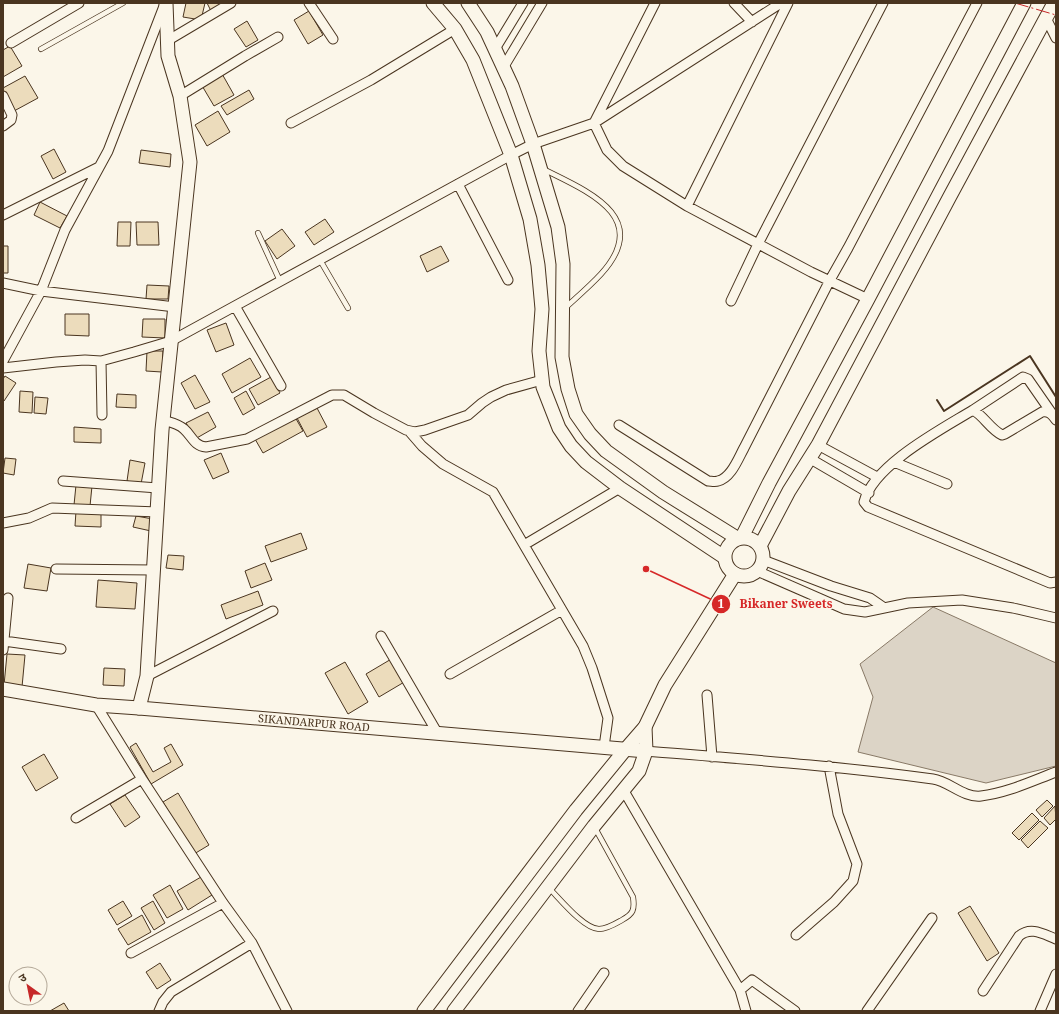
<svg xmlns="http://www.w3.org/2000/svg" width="1059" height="1014" viewBox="0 0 1059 1014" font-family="'Noto Serif','Noto Sans Devanagari',serif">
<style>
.water{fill:#dcd4c6;stroke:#887966}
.building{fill:#ecdcbc;stroke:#4a3520}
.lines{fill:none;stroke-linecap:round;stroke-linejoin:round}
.lane-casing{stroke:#4a3520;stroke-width:6}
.street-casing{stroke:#4a3520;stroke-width:11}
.secondary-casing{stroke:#4a3520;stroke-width:15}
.lane{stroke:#fbf6e9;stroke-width:4.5}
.street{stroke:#fbf6e9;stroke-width:9}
.secondary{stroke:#fbf6e9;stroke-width:13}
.wall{stroke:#4a3520;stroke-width:2}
.power{stroke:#c62828;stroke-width:1;stroke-dasharray:14 3 2 3;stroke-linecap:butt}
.labels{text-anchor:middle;stroke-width:3;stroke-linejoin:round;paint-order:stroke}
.street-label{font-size:11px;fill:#4a3520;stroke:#fbf6e9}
.leader{fill:none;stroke:#d62828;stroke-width:1.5}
.callout-dot{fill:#d62828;stroke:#fbf6e9;stroke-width:1.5}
.mark-label{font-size:12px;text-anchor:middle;font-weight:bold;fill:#fff}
.callout-label{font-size:12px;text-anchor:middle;font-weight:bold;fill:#d62828;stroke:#fbf6e9;stroke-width:3;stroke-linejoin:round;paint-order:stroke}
</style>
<rect width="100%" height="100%" fill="#fbf6e9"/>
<path class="water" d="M933,607L1056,663V766L986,783L858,752L873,697L860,664Z"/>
<path class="building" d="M186,3H205L201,20L183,17Z
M207,3H225L212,13Z
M309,11L323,35L308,44L294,20Z
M247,21L258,40L246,47L234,29Z
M10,46L22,66L3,77V50Z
M221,72L234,95L214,106L201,84Z
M25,76L38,98L14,111L3,90V88Z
M249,90L254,99L227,115L221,106Z
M218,111L230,132L207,146L195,125Z
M54,149L66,172L53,179L41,156Z
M141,150L171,154L170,167L139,163Z
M40,202L67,216L60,228L34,215Z
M325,219L334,232L314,245L305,232Z
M118,222H131L130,246H117Z
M136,222H158L159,245H137Z
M282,229L295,246L277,259L265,241Z
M3,246H8V273H3Z
M441,246L449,261L427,272L420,256Z
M147,285L169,286L168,299H146Z
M65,314H89V336L65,335Z
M143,319H165V338L142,337Z
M226,323L234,345L216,352L207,330Z
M147,351H163L162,372L146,371Z
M250,358L261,377L232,393L222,374Z
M195,375L210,402L195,409L181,383Z
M5,376L16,383L4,401L3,400V379Z
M271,377L280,393L258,405L249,389Z
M20,391L33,392L32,413L19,412Z
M246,391L255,408L243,415L234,398Z
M117,394L136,395V408L116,407Z
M35,397L48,398L46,414L34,413Z
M317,408L327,427L307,437L297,418Z
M208,412L216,427L195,439L186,423Z
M295,417L303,431L263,453L255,439Z
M74,427L101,429V443L74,442Z
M221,453L229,472L213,479L204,460Z
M5,458L16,459L14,475L3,473Z
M130,460L145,463L141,484L127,481Z
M76,485L92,486L90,506L74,505Z
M76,511L101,512V527L75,526Z
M136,516L153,519L151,531L133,527Z
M301,533L307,549L271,562L265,546Z
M168,555L184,556L183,570L166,568Z
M265,563L272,580L251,588L245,571Z
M28,564L51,568L47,591L24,588Z
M98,580L137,583L135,609L96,607Z
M258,591L263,605L226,619L221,605Z
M7,654L25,655L22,687L4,685Z
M393,658L406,681L379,697L366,674Z
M345,662L368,702L348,714L325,673Z
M104,668L125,669L124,686L103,685Z
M136,743L153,772L171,762L164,748L171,744L183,765L151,784L130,747Z
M44,754L58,778L36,791L22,767Z
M178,793L209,845L194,854L163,802Z
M125,795L140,817L125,827L110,804Z
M1047,800L1053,806L1042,817L1036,810Z
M1055,806L1056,819L1050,825L1044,818Z
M1032,813L1039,820L1019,840L1012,833Z
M1040,821L1048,828L1028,848L1021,840Z
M201,877L212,895L188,910L177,891Z
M170,885L183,909L167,918L153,895Z
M123,901L132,916L117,925L108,910Z
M153,901L165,923L154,930L141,908Z
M970,906L999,953L987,961L958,913Z
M142,915L151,932L128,945L118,929Z
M160,963L171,980L157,989L146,972Z
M64,1003L69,1011H50Z"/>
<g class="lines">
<g class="lane-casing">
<path id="lane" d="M41,49L123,3
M543,169C587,191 653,217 601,274C590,286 577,297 565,308
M258,233L280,281
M320,260L348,308
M549,888C560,899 584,929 599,929C607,929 615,924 622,920C633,914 635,910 633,897L595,828"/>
</g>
<g class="street-casing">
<path id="street" d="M309,3L333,39
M655,3L594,123L607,150L623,166L687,206L811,272L868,299
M734,3L752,22
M1046,18L1056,38
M167,41L231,3
M11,43L79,3
M495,49L523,3
M503,68L542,3
M3,96L12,115L11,120L3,126
M180,96L245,56L278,37
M291,123L371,80L455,29
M458,184L508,280
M687,206L788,3
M3,215L99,167
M3,283L41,291L175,307
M731,301L758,244L883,3
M235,306L281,386
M3,361L41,291L65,230L108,151L164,6
M101,361L102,415
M3,368L56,362L85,360L101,361L134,352L171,341L511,155L533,144L594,123L781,3
M973,410L1023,377L1028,379L1053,415
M163,420C170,422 179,424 184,429C192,436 194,446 206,447L247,439L332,395H344L374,413L406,430L415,432L425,430L468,415L482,403L491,397L506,390L542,380
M1056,420C1052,414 1049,411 1042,412L1005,434L1002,435C990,429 984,416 973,410C942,429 873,465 864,502L868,507L1050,583L1056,582
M619,425L708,481C711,481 715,482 718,481C731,478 738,459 744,448L830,280L848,248L977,3
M409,431L422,446L443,464L493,492L583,646L592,668L608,718L604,747
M818,445L877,477
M809,458L869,493
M894,462L947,484
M63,481L158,488
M3,523L29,518L52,508L158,512
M524,545L620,488
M763,560L831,586L870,598L883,607
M56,569L153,570
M757,571L844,609L865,612L908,603L962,600L1013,608L1056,618
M381,636L438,734
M4,641L61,649
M3,650L8,598
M450,674L562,610
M147,676L273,611
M707,695L712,757
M96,705L142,779L223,903L252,943L287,1011
M646,751C742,759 838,766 933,779C949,781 963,798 981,796C1007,793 1032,781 1056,772
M624,791L740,990L746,1011
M76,818L142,779
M796,935L834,902L853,881L857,864L838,814L829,766
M131,953L223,903
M740,990L752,980L795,1011
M983,991L1019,936C1031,926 1043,934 1056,939
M159,1011L163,1002L171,992L252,943
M578,1011L604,973
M867,1011L932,918
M1040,1011L1056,974"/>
</g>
<g class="secondary-casing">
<g id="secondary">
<path d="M433,3L455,29L473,60L511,155L530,219L538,265L542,309L539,351L543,387L559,428L571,446L586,462L620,488L724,557"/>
<path d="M468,3L487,32L512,86L533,144L558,227L563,264L562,357L568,389L576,414L590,434L606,451L663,492L737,538"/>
<path d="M742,537L769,483L868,299L1024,3"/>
<circle cx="744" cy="557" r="19"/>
<path d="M760,546L789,491L818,445L949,198L1054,3"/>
<path id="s1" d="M3,689L96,705L139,708L646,751"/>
<path d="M139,708L147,676L162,430L190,162L180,96L168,56L166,3"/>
<path d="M424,1011L576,810L625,750L645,727L665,685L735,574"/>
<path d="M454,1011L594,826L639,771L646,751L645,727"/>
</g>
</g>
<use href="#lane" class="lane"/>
<use href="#street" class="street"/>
<use href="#secondary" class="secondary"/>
<path class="wall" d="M937,400L944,411L1030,356L1056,397"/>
<path class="power" d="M1015,3L1056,15"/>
</g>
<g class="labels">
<g class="street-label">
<text dy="4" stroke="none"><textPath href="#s1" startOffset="313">SIKANDARPUR ROAD</textPath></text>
</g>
</g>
<path class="leader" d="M646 569L721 604"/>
<g class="callout-dot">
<circle cx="646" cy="569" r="4"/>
<circle cx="721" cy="604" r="10"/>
</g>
<g class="mark-label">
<text x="721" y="608">1</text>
</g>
<g class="callout-label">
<text x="786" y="608">Bikaner Sweets</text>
</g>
<rect width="1059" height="1014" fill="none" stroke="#4a3520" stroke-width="8"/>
<g transform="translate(28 986) rotate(327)"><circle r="19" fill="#fbf6e9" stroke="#b4a999"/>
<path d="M0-3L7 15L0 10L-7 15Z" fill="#c62828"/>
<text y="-6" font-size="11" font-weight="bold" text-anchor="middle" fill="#4a3520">उ</text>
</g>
</svg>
